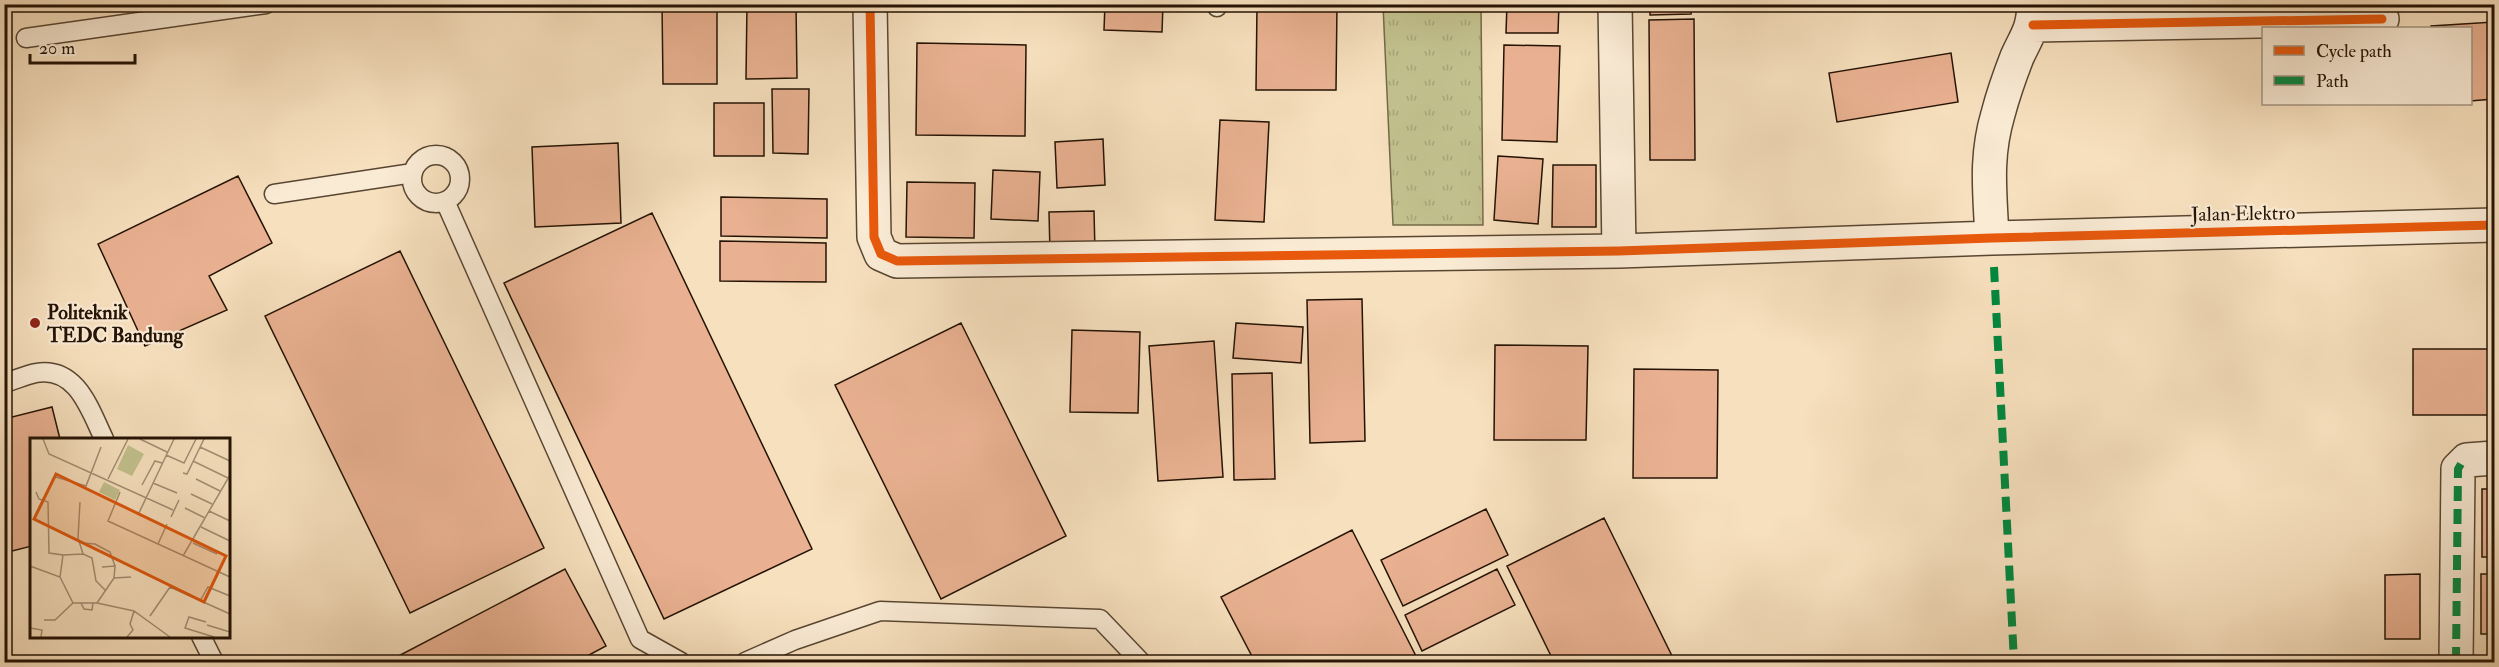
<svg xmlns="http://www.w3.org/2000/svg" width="2499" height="667" viewBox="0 0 2499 667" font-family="'IM FELL Double Pica',serif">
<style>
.park{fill:url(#park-tufts);stroke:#736a49;stroke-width:1.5}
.building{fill:#e9b191;stroke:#241304;stroke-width:1.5}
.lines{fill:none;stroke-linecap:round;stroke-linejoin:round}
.service-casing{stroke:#594632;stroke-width:21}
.minor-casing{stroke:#594632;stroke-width:36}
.service{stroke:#faebd5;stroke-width:18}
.minor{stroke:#faebd5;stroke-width:33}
.quiet{stroke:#00873e;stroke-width:8;stroke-dasharray:15 8;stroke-linecap:butt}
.cycleway-casing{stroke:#faebd5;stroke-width:13}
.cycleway{stroke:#e8590c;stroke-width:9}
.poi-dot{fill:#8f2418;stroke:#faebd5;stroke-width:2}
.labels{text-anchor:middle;stroke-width:4.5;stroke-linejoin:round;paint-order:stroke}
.street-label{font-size:20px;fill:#241304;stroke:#faebd5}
.poi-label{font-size:20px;font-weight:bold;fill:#241304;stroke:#faebd5;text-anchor:start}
.inset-road{fill:none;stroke:#a38e74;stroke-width:1.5}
.view{fill:#de560c;fill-opacity:0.15;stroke:#de560c;stroke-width:3}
.inset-edge{fill:none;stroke:#241304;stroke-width:3}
</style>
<defs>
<pattern id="park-tufts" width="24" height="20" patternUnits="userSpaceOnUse" patternTransform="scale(1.5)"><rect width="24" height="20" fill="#c2c18e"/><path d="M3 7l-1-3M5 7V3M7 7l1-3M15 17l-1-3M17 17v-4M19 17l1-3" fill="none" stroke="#a7a579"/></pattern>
</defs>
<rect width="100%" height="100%" fill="#f7e0be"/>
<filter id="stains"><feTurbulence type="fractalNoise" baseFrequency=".00333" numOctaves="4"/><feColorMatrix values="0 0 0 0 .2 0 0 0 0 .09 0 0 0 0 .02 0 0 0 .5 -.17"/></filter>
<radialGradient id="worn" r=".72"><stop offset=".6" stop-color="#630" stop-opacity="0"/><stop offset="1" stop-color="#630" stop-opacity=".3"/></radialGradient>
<path class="park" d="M1383,5H1481L1483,225H1393Z"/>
<path class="building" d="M662,4H717V84H663Z
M747,4H796L797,78L746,79Z
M1105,4H1163L1162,32L1104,30Z
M1257,4H1337L1336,90H1256Z
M1507,4H1559L1558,33H1506Z
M1650,4H1692L1691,14L1650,15Z
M2442,4H2481L2442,10Z
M1694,19L1695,160H1650L1649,20Z
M2494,22V99L2470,101V28H2431V26Z
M917,43L1026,45L1025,136L916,135Z
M1504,45L1560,46L1557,142L1502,140Z
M1951,53L1958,102L1837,122L1829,73Z
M772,89H809L808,154L773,153Z
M714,103H764V156H714Z
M1220,120L1269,122L1264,222L1215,220Z
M1103,139L1105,185L1057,188L1055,142Z
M618,143L621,223L535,227L532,147Z
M1498,156L1543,159L1538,224L1494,220Z
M1553,165H1596V227H1552Z
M993,170L1040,172L1038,221L991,219Z
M238,176L272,243L209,276L227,310L145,346L98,244Z
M907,182L975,183L974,238L906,237Z
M721,197L827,199V238L721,236Z
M1094,211L1095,252L1050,253L1049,212Z
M652,213L812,549L664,619L504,283Z
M720,241L826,243V282L720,281Z
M400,251L544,548L410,613L265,316Z
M1362,299L1365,441L1310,443L1307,300Z
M961,323L1066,536L941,599L835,385Z
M1236,323L1303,327L1301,363L1233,358Z
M1072,330L1140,332L1138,413L1070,412Z
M1214,341L1223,477L1158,481L1149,346Z
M1495,345L1588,346L1586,440H1494Z
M2413,349H2494V415H2413Z
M1634,369L1718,370L1717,478H1633Z
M1272,373L1275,479L1234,480L1232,374Z
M52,407L60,439H32V546L4,553V419Z
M2482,489H2494V557H2482Z
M1486,509L1508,555L1403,606L1381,560Z
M1604,518L1675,662H1554L1507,566Z
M1352,530L1419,662H1255L1221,597Z
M565,569L606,646L576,662H387Z
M1497,569L1515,605L1422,651L1405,615Z
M2420,574V639H2385V575Z
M2481,574H2494V634H2481Z"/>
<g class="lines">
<g class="service-casing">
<path id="service" d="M1217,4V7
M26,38L266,4
M412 179a24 24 0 1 1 48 0a24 24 0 1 1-48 0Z
M274,194L413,173
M445,201L640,639L681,662
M4,383C15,380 26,375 36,373C77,366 90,410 104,439
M201,636L214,662
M745,662L795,640L880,611L1100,619L1141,662"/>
</g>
<g class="minor-casing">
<path id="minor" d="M870,4L874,237L881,254L897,261L1619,251L1992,238L2494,225
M1615,4L1619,251
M2033,25L2382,19
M1992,238C1990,192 1985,158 1998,114C2003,95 2010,75 2017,57C2027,35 2033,30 2034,5
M2456,662L2458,469L2467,460L2494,458"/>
</g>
<use href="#service" class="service"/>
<use href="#minor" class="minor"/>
<path class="quiet" d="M1994,267L2014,662
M2456,662L2458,469L2461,464"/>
<g class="cycleway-casing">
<path id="cycleway" d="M870,4L874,237L881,254L897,261L1619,251L1992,238L2494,225
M2033,25L2382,19"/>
</g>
<use href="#cycleway" class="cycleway"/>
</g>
<circle class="poi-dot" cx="35" cy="323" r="6"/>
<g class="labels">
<g class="street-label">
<text transform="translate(2243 213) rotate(-1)" y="7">Jalan Elektro</text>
</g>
<g class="poi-label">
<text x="47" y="319">Politeknik<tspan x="47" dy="23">TEDC Bandung</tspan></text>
</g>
</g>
<g transform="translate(30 438)">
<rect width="200" height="200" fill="#f7e0be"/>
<path d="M98,7L114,16L102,38L87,31ZM74,44L90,52L85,62L69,54Z" fill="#c2c18e"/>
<path class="inset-road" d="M13,1L19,16L143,72M110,1L137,14M170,9L200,23M136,17L154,25L166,1M163,23L198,40M153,35L157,36L174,1M26,39L56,48L71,9M78,41L98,1M166,41L190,53M123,45L147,55M112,47L125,23L132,25M6,54L9,61L18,64L19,115L33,117L30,139M90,54L78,83L200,139M161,56L182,66M50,64L48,100L53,116L62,120L66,143L76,153M155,70L175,80M179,73L200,83M108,77L144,1M141,79L149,62M171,89L200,103M52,105L65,106L80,114L85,128M163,105L187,116M128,106L137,86M33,117L53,116M153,118L200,37M0,128L30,139L43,165H67L84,140L101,139M72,129L85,128L84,140M170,163L178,149L200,158M51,165L54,171L62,172L63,165M67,165L104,173L140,199M120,178L140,149L200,176M14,182H25L43,165M176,184L159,179L155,190L184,199M177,187L200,194M0,190L12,192L11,199M97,199L103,192L100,186L104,173"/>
<path class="view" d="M26,36L196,118L174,164L4,81Z"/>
<rect width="200" height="200" class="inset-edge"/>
</g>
<rect width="2499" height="667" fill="none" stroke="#f7e0be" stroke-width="24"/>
<rect x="6" y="6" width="2487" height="655" fill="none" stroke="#241304" stroke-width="3"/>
<rect x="12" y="12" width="2475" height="643" fill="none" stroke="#241304" stroke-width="1.5"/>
<rect x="2262" y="27" width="210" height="78" fill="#faebd5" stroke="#a49581" stroke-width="1.5"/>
<rect x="2274" y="46" width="30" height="9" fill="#e8590c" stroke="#a49581" stroke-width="1.5"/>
<text x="2316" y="57" font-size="18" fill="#241304">Cycle path</text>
<rect x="2274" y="76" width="30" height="9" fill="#00873e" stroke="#a49581" stroke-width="1.5"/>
<text x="2316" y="87" font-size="18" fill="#241304">Path</text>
<path d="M30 54v9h105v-9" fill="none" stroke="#241304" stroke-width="3"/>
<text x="39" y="54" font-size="18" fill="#241304" stroke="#faebd5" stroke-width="4.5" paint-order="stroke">20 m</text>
<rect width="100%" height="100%" filter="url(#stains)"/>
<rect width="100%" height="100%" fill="url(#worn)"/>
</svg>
